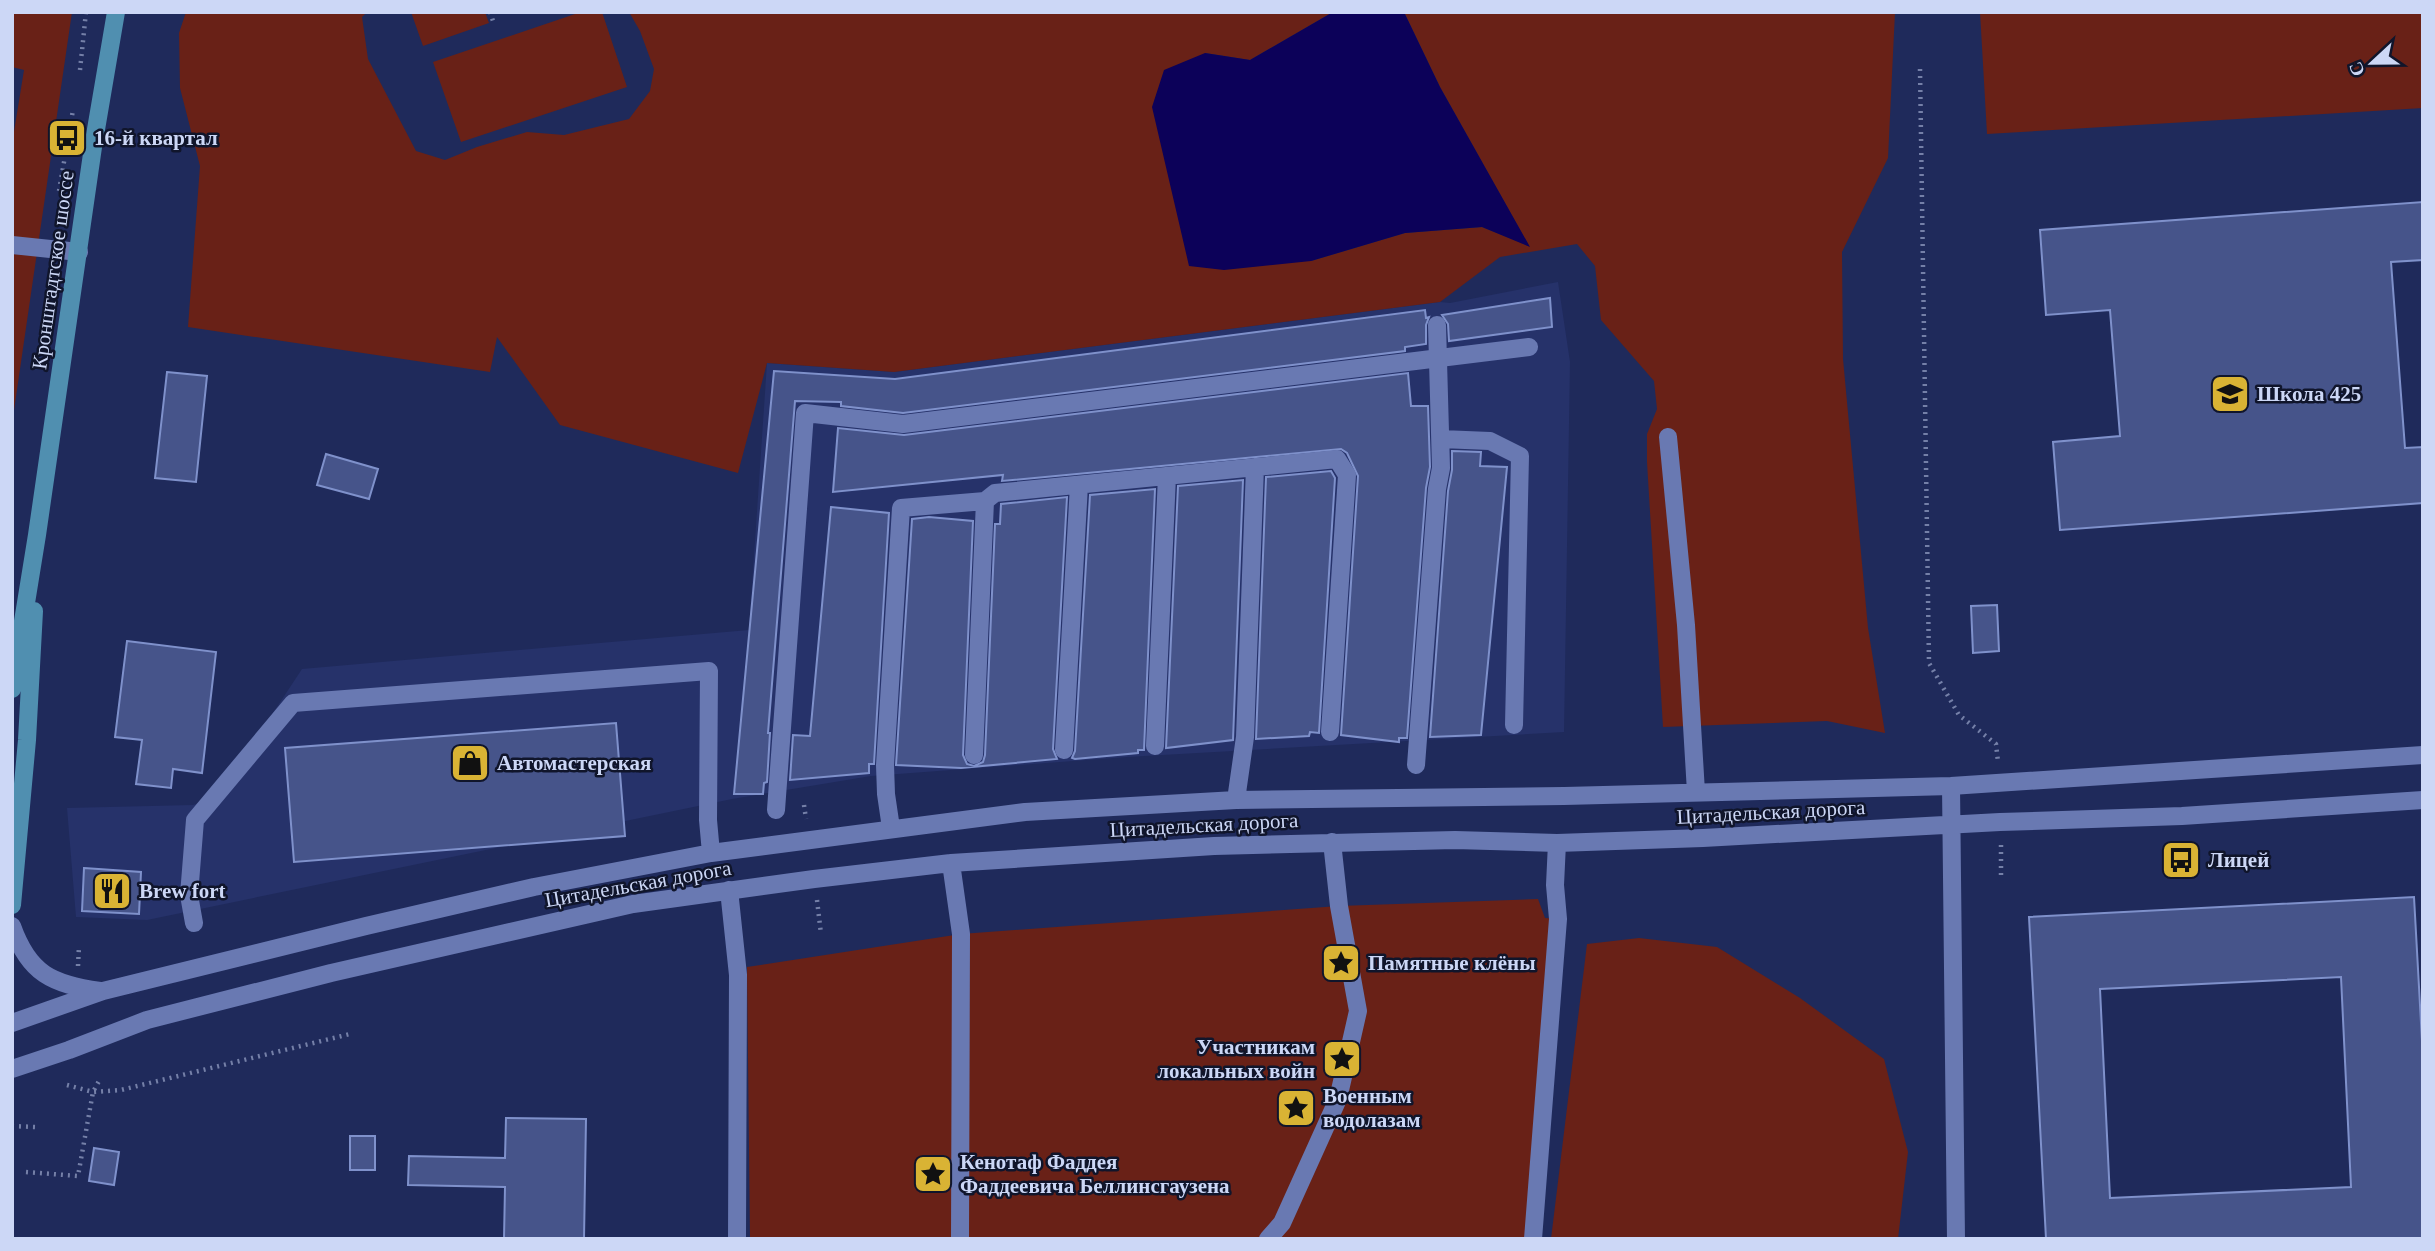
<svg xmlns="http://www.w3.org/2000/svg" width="2435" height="1251" viewBox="0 0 2435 1251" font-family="'Times New Roman',serif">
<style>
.built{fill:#26326a}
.green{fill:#692117}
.water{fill:#0c0159}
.building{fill:#46548a;stroke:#7f91cb;stroke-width:2;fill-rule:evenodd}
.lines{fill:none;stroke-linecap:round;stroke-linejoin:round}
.path{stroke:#7580a8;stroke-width:4.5;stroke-dasharray:2 5;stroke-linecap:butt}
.minor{stroke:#6979b2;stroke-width:18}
.major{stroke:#508fb0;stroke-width:18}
.labels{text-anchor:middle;stroke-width:5;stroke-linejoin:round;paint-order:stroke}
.poi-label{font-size:21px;font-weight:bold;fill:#ccd7f6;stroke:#10152b;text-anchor:start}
.street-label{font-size:21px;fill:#ccd7f6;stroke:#10152b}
</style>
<rect width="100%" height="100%" fill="#1f2a5b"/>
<path class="built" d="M1558,282L1570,362L1564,732L1127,757L871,776L732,799L147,920L76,917L67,808L193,805L219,795L302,669L749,630L767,363L894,372L1440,302L1450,303Z"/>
<path class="green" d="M12,12H72L12,424V144L24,70L12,67Z
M186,12H367L362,17L368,59L416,151L445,160L477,147L527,132L564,135L629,119L650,91L654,69L640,31L629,12H1333L1250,60L1205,53L1311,261L1405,233L1482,227L1529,246L1440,87L1404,12H1895L1888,158L1842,252L1843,359L1868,628L1885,733L1827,721L1663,727L1647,462V434L1657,409L1654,381L1601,320L1595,266L1577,244L1500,257L1440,302L894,372L767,363L738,473L560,425L497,337L490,372L188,327L200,166L180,88L179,33Z
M411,12H485L489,23L423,46Z
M581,12H602L627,87L461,142L433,62Z
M1980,12H2423V108L1987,134Z
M1538,899L1545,918L1558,919L1529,1239H750L747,967L961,934L1339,906Z
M1639,938L1717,947L1800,998L1884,1059L1908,1152L1898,1239H1551L1587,944Z"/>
<path class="water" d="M1333,12H1404L1440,87L1530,247L1482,227L1405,233L1311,261L1224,270L1189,266L1152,107L1164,70L1205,53L1250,60Z"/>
<path class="building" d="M2423,202V260L2391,262L2405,448L2423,447V503L2060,530L2053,442L2120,436L2110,310L2046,315L2040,230Z
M1550,298L1552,327L1449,341L1448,324L1442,315Z
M1425,310L1426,318L1429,317L1426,325V344L1405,347V351L903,413L841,406V402L795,401L768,733H770L767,782L764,783L763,794H734L774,371L895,379Z
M167,372L207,376L196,482L155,478Z
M1408,373L1411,406H1428L1430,467L1426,488L1407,738H1399V742L1341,735L1358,476L1347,453L1341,449L1002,481L1003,475L833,492L838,428L904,435Z
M1452,451L1481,452L1480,466L1507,467L1481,735L1430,737L1448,491L1452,470Z
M326,454L378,469L369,499L317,485Z
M1331,471L1335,478L1319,733L1310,732L1309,736L1256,739L1266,477Z
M1243,480L1233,740L1166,748L1178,486Z
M1155,489L1144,750H1138V753L1075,759L1072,758L1075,751L1090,495Z
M1067,497L1053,749L1057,759L961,768L896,765L912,519L929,517L973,521L963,755L967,764L974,766L983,762L985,755L995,524H1000L1001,504Z
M831,507L889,513L874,764H869V773L790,780L793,735L810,736Z
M1997,605L1999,651L1973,653L1971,606Z
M127,641L216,652L202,773L173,769L171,788L136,784L142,740L115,737Z
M616,723L625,836L294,862L285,748Z
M84,868L141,872L139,914L82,911Z
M2414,897L2423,1059V1239H2046L2029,917ZM2341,977L2351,1187L2110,1198L2100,989Z
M506,1118L586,1119L584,1239H504L505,1187L408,1185L409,1156L505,1158Z
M350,1136H375V1170H350Z
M94,1148L119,1152L114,1185L89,1181Z"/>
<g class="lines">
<path class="path" d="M490,12L494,24
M1920,69L1929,663L1959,715L1996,744L1998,762
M80,70L86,12
M59,191L73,110
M804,805L806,819
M2001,845V875
M817,900L821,934
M78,966L79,946
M67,1085L93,1092L121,1090L350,1034
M12,1126L35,1127
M26,1172L78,1176L93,1092L100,1079"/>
<path class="minor" d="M12,245L79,252
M1668,437L1686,625L1696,792
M1441,439L1490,441L1520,456L1514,725
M1155,746L1167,476
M1064,750L1079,485
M974,755L985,501L995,493L1337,459L1347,475L1330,732
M1416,765L1437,489L1441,468L1437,325
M1951,786L1956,1239
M1236,800L1245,737L1255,467
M776,810L805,413L903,424L1529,347
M891,828L886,794L885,765L901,508L985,501
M951,863L961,934L960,1239
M729,890L738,975L737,1239
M194,923L189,895L195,820L293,703L709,671L708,820L711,853
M12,926C29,974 52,984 100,991
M12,1023L103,991L366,926L534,887L711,853L1025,812L1236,800L1564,796L1951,786L2423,755
M12,1069L69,1050L147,1020L331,973L633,904L814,879L951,863L1214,846L1455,840L1557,843L1703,838L2000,822L2182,816L2423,800
M1268,1239L1282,1223L1338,1099L1358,1011L1339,906L1332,842
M1533,1239L1558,919L1555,885L1557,843"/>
<path class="major" d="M12,689L37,535L93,147L116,12
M12,905L27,740L34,611"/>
</g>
<defs>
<g id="bus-square" transform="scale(2.0125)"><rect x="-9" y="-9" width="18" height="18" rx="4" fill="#d9b334" stroke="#10152b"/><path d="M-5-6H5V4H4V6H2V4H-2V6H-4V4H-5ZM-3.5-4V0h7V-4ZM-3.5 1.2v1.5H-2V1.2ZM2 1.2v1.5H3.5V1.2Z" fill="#111"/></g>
<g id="school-square" transform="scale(2.0125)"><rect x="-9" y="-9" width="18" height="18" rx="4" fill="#d9b334" stroke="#10152b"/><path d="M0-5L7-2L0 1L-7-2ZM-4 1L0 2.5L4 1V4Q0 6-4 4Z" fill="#111"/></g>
<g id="shop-square" transform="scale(2.0125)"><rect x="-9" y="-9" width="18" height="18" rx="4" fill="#d9b334" stroke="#10152b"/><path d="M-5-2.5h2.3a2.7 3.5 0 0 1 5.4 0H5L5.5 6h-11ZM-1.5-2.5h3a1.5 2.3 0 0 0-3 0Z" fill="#111"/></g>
<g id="restaurant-square" transform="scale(2.0125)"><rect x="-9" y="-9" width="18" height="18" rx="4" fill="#d9b334" stroke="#10152b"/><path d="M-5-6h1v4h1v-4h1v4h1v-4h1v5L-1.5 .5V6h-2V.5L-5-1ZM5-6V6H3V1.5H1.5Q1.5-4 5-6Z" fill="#111"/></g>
<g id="sight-square" transform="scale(2.0125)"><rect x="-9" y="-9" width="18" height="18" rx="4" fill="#d9b334" stroke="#10152b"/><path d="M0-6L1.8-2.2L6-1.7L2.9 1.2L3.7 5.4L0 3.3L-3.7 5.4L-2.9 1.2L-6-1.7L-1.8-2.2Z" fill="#111"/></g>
</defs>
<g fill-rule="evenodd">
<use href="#bus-square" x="67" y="138"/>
<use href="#school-square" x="2230" y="394"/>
<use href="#shop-square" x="470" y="763"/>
<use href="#bus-square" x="2181" y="860"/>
<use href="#restaurant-square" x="112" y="891"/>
<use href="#sight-square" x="1341" y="963"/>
<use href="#sight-square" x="1342" y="1059"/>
<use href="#sight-square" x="1296" y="1108"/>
<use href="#sight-square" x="933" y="1174"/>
</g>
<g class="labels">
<g class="poi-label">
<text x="94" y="145">16-й квартал</text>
<text x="2257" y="401">Школа 425</text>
<text x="497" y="770">Автомастерская</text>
<text x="2208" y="867">Лицей</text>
<text x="139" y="898">Brew fort</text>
<text x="1368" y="970">Памятные клёны</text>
<text x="1315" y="1054" text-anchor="end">Участникам<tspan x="1315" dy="24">локальных войн</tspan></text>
<text x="1323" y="1103">Военным<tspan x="1323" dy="24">водолазам</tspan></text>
<text x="960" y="1169">Кенотаф Фаддея<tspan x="960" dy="24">Фаддеевича Беллинсгаузена</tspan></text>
</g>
<g class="street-label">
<text transform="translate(53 270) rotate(-82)" y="7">Кронштадтское шоссе</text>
<text transform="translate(1771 812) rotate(-3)" y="7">Цитадельская дорога</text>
<text transform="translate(1204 825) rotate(-3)" y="7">Цитадельская дорога</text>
<text transform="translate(638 884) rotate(-10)" y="7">Цитадельская дорога</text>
</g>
</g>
<rect width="2435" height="1251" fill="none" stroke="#ccd7f6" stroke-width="28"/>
<g transform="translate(2372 63) rotate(248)" stroke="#10152b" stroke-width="5" paint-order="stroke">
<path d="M0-5L12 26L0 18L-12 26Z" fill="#ccd7f6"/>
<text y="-10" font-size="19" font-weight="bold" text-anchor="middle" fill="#ccd7f6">С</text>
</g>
</svg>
